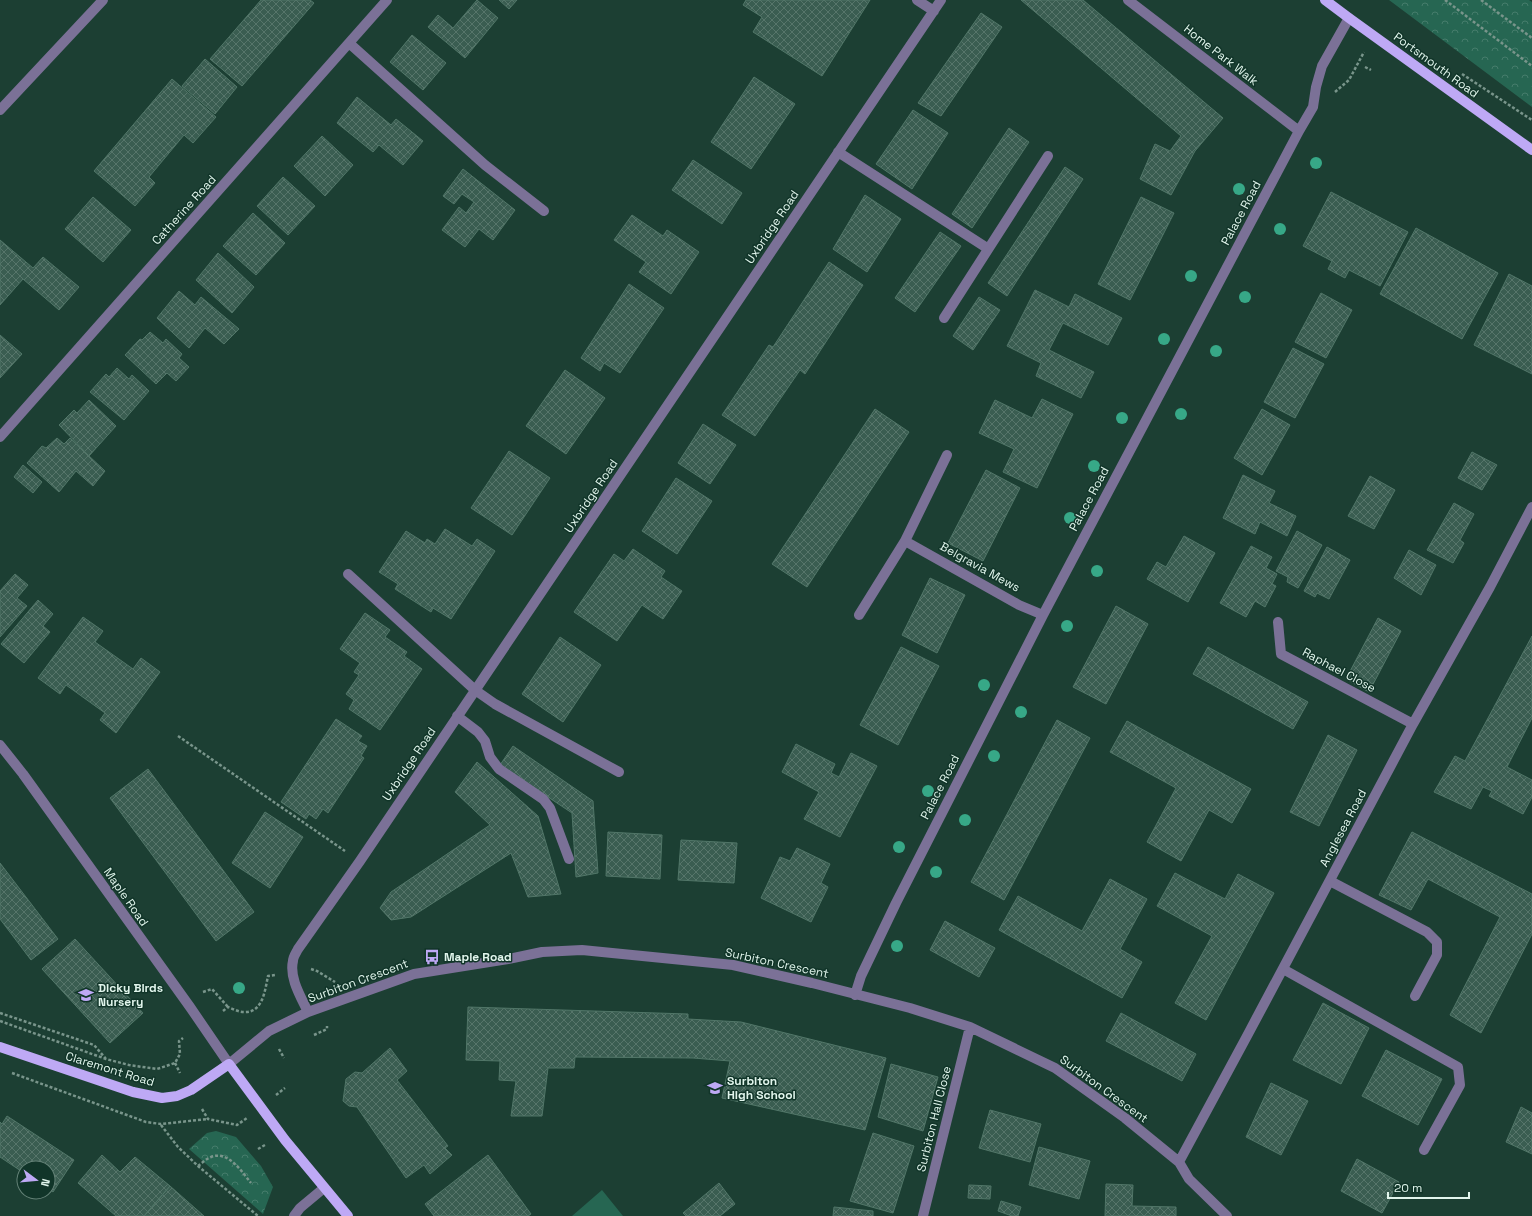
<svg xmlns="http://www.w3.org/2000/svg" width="1532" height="1216" viewBox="0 0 1532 1216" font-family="'Space Grotesk',sans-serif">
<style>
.forest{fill:url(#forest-crowns)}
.pitch{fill:#266652}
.building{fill:url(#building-cross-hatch);stroke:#517668}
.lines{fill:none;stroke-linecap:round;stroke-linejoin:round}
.path{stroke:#79958b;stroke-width:2.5;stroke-dasharray:3 2;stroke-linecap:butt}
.minor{stroke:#7b7197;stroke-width:10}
.major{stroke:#bea9f5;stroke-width:10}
.tree{fill:#37a887}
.labels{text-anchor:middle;stroke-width:3;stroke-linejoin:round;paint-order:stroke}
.street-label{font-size:12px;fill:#e1f5ec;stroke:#113529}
.poi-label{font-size:12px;font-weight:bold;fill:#e1f5ec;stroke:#113529;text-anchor:start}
</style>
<defs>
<pattern id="forest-crowns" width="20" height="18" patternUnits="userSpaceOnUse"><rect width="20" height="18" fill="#266652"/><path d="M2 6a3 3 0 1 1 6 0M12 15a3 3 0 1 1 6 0" fill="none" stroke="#457c6b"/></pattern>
<pattern id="building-cross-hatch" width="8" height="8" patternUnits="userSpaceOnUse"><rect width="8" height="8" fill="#3a5d51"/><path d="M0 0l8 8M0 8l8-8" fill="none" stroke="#56756a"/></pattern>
</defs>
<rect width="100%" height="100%" fill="#1c3f33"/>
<path class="forest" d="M1389,0H1529L1532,2V107Z
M216,1131L236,1137L261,1166L273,1187L263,1214L189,1149L207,1133Z"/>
<path class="pitch" d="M602,1190L623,1216H572Z"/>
<path class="building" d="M261,0H310L314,3L242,86L210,59Z
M477,0L498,18L465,58L428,27L438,15L453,28Z
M499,0H517L509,9Z
M746,0H870L822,76L753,32L762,17L743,5Z
M1021,0H1083L1223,118L1195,151L1171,195L1140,179L1155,144L1170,151L1181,136Z
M981,13L1002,27L941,116L918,103Z
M412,35L446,63L423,90L390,62Z
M205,59L237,87L215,114L182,86Z
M754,77L795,104L751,169L711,142Z
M172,79L216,117L193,143L184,135L149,177L155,183L135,206L94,171Z
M357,97L391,125L396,119L423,141L403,165L379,145L373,152L337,123Z
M913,110L948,133L912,189L876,164Z
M1009,128L1029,142L972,228L952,214Z
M322,136L353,165L325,196L294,166Z
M693,160L742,193L722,224L672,190Z
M1065,167L1083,179L1007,296L988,283Z
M463,169L515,210L493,240L479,229L465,247L442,230L459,207L466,213L474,202L462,194L454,204L443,196Z
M283,177L315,206L288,235L257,206Z
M1331,192L1408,232L1380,286L1349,270L1345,278L1328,269L1332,261L1303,246Z
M865,195L901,219L867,272L833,249Z
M93,197L131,230L103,262L65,229Z
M1141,197L1174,213L1130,300L1098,284Z
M253,213L285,243L256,275L223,246Z
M632,215L663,236L667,230L699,252L671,294L639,272L646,262L614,240Z
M1416,228L1498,273L1462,339L1380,294Z
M940,232L961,246L915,312L895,298Z
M0,240L33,268L43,257L79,287L59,310L23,279L0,305Z
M218,253L254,287L232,313L196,280Z
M829,262L863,285L805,374L800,370L755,436L722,415L769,345L773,347Z
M1509,274L1532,286V374L1474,345Z
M629,284L664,308L620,373L604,363L600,371L581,358Z
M1035,290L1069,307L1075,294L1122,318L1108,345L1063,323L1049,350L1094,372L1081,398L1036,376L1041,363L1007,346Z
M179,291L195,305L201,297L239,329L224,344L205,328L189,348L157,318Z
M1321,293L1352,310L1326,358L1295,342Z
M979,297L1000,310L973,350L953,336Z
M150,332L163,343L166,339L182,354L179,358L189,367L176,381L167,373L156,384L125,355L140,339L142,340Z
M0,335L22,354L0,378Z
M1293,348L1324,364L1295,418L1264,402Z
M117,368L129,379L132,375L149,391L124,420L90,392L106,374L109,377Z
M565,370L605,398L566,454L526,426Z
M1042,399L1073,414L1037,488L1003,472L1014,449L979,433L995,400L1032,418Z
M89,400L116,426L89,456L59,425L74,410L77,413Z
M875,409L909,432L807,587L772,564Z
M1262,409L1290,425L1262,475L1234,458Z
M703,424L736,445L710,484L678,463Z
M57,438L64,444L70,438L105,471L93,486L76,471L59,492L27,463L42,446L46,448Z
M509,451L550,478L512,535L471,508Z
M1472,452L1497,465L1482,490L1458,478Z
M23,465L42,482L33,493L14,477Z
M986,470L1020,488L983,561L948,543Z
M1243,475L1275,491L1269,503L1296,516L1287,536L1260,522L1255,534L1223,518Z
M1370,476L1395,490L1374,529L1348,516Z
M676,478L712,501L677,554L642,531Z
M1454,503L1474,514L1460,540L1464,543L1453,563L1427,550Z
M445,529L472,546L477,539L495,551L451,619L433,608L431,612L395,589L398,584L379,572L406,531L425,543L427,539L435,544Z
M1297,531L1322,545L1298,588L1287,582L1288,577L1276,571Z
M1184,536L1215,553L1188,602L1147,579L1157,562L1166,567Z
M1251,546L1272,557L1266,568L1277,574L1272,584L1276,586L1265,607L1255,601L1246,617L1220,603Z
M1327,547L1350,560L1329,599L1317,593L1315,597L1304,591Z
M633,549L665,571L661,577L682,591L663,619L642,605L617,641L574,612L614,554L624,561Z
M1409,550L1436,565L1421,595L1394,578Z
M15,574L28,585L17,598L27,606L0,637V591Z
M930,578L965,595L937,653L902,635Z
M38,600L53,614L43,626L50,632L24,663L1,644Z
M1116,606L1148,624L1106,704L1073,687Z
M365,613L390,630L385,637L407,652L404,656L422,669L380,730L349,709L354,700L346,694L359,675L354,672L360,663L340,649Z
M83,617L103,631L95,642L133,669L141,658L160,672L116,733L100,720L105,713L66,685L60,694L38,678Z
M1378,618L1401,631L1369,692L1346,679Z
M1532,636V718L1507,767L1532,780V797L1523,814L1489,796L1492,791L1483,787L1471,809L1434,792L1455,756L1465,761Z
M560,637L601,665L563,722L522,694Z
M901,647L939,666L898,745L860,725Z
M1208,647L1308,702L1293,729L1193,674Z
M336,719L362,736L358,741L367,746L361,756L364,758L328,813L323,809L316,819L309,814L306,819L281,802Z
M1057,720L1090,738L1004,900L971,882Z
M1127,721L1251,789L1232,823L1209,810L1181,861L1147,842L1176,788L1110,752Z
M1328,735L1357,750L1319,826L1290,812Z
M796,744L835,764L831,773L839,777L851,753L877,766L840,837L804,819L819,792L782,772Z
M513,746L593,801L598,873L576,877L572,813L500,765Z
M477,762L538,816L561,894L528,897L511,853L411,917L391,920L380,908L391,892L490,825L455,792Z
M148,769L254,912L216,941L110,798Z
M265,812L303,837L270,888L232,863Z
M608,832L662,835L660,879L606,876Z
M1412,832L1532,894V934L1481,1033L1450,1015L1500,917L1428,879L1411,910L1379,895Z
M681,840L737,843L734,883L678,880Z
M797,848L830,864L821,883L828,887L811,922L761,898L780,857L790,861Z
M0,863L58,939L31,960L0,919Z
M1175,873L1225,899L1238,874L1274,893L1206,1020L1175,1003L1212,936L1157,906Z
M1110,879L1147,899L1120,949L1142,962L1122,998L999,930L1018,896L1082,931Z
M945,921L995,948L979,977L930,950Z
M75,939L143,1013L110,1043L42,969Z
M1323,1003L1369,1028L1341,1084L1293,1060Z
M468,1007L688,1014V1019L741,1022L886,1058L865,1130L722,1098L730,1061L693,1058L575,1057L574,1068H548L542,1116H511L516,1081L499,1080L500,1061L466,1060Z
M1121,1013L1196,1054L1182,1081L1106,1041Z
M390,1048L407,1071L397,1080L448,1146L445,1148L452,1155L430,1174L424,1165L406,1178L357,1107L349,1106L343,1101L346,1079L355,1072L362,1073Z
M1386,1050L1442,1079L1418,1125L1362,1096Z
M891,1064L938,1077L923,1131L878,1117Z
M1271,1083L1308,1101L1281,1155L1246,1137Z
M1521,1107L1532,1113V1154L1506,1142Z
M990,1110L1041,1124L1030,1162L979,1148Z
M7,1116L74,1160L53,1192L48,1188V1168H24V1173L0,1157V1122L2,1124Z
M873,1133L914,1146L893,1213L850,1201Z
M1039,1147L1090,1161L1079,1199L1029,1185Z
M102,1155L120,1172L135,1157L170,1186L144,1216H116L78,1183Z
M488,1155L531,1214L528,1216H434L425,1204Z
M1357,1159L1399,1182L1382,1213L1341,1191Z
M719,1183L735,1204L720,1216H686L683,1213Z
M1106,1184L1133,1185L1132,1206L1176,1207V1216H1105Z
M969,1185L991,1186L990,1199L968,1198Z
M170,1186L204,1216H144Z
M1001,1201L1021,1207L1018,1216H1012L998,1211Z
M834,1207L873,1211V1216H833Z"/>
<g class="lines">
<path class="path" d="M1445,0L1532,66
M1481,0L1532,38
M1365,67L1371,70
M1462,74L1532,120
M1335,92L1349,80L1364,52
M178,736L345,851
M311,969L317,971L335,982
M203,992L212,989L228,1007
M223,1011L228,1007C233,1009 239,1012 244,1012C263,1013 265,990 268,976L275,975
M0,1013L94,1045L106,1059
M0,1021L106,1059L129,1065L157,1069L175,1063L180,1054L179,1041L183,1038
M314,1035L327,1029V1026
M279,1049L284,1058
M175,1063L180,1073
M12,1073L146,1122L161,1124L208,1119
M276,1095L285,1088
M202,1109L208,1119L237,1125L247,1118
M161,1125L178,1147L198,1166L258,1216
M258,1149L265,1145
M198,1166C202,1163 206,1159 211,1157C228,1150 242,1172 251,1183"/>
<path class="minor" d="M917,0L934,11
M1128,0L1299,131
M349,43L485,165L544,211
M0,110L103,0
M838,152L987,248
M944,318L1048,156
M0,437L387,0
M947,455L905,541L1019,605L1043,615
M348,574L475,690L495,704L619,772
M859,615L905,541
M1278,622L1281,654L1413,724
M457,716L478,732L485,741L490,757L499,769L543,799L550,808L569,859
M0,745L23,774L190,1007L229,1064L269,1031L308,1012L414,974L508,959L542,952L582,950L733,965L812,983L910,1008L970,1027L1055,1068L1125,1118L1179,1162L1189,1179L1227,1216
M1330,881L1427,932L1437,942V955L1415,996
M1283,969L1458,1067L1460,1085L1424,1150
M855,995L861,976L896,903L1043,615L1299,131L1313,107L1316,87L1322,66L1349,18
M308,1012C301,997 289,978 293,961C293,957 296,953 298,949L360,861L941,0
M1179,1162L1247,1036L1413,724L1490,587L1532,507
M294,1216L300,1208L324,1188
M923,1216L970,1027"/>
<path class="major" d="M1325,0L1349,18L1532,150
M0,1047L133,1092L162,1098L177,1096L191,1090L229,1064L285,1140L348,1216"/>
</g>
<g class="tree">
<circle cx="1316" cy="163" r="6"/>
<circle cx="1239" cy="189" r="6"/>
<circle cx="1280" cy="229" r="6"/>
<circle cx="1191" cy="276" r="6"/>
<circle cx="1245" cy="297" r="6"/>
<circle cx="1164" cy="339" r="6"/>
<circle cx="1216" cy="351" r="6"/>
<circle cx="1181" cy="414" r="6"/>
<circle cx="1122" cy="418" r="6"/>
<circle cx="1094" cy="466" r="6"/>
<circle cx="1070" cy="518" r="6"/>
<circle cx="1097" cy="571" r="6"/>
<circle cx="1067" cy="626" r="6"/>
<circle cx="984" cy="685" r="6"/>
<circle cx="1021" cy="712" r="6"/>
<circle cx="994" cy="756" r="6"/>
<circle cx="928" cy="791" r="6"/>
<circle cx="965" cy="820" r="6"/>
<circle cx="899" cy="847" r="6"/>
<circle cx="936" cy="872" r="6"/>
<circle cx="897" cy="946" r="6"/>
<circle cx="239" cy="988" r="6"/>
</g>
<defs>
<g id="bus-bare" transform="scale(1.2)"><path d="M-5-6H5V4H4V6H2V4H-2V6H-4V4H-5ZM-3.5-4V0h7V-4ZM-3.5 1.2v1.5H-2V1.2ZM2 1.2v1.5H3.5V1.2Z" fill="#bea9f5" stroke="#113529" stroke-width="2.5" paint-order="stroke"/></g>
<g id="school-bare" transform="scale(1.2)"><path d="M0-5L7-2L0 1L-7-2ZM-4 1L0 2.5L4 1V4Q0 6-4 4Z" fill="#bea9f5" stroke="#113529" stroke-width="2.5" paint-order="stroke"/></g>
</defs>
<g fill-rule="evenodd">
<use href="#bus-bare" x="432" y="957"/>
<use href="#school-bare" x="86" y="995"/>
<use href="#school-bare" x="715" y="1088"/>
</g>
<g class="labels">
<g class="street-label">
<text transform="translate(1221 55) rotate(38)" y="4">Home Park Walk</text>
<text transform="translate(1436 65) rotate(36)" y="4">Portsmouth Road</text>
<text transform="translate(184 210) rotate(-48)" y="4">Catherine Road</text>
<text transform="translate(1241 213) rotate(-62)" y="4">Palace Road</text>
<text transform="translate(772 227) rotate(-56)" y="4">Uxbridge Road</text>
<text transform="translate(591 496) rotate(-56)" y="4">Uxbridge Road</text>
<text transform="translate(1089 499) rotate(-62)" y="4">Palace Road</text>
<text transform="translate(980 567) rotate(29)" y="4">Belgravia Mews</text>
<text transform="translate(1339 670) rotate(28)" y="4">Raphael Close</text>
<text transform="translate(409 764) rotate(-56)" y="4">Uxbridge Road</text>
<text transform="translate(940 787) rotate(-63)" y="4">Palace Road</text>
<text transform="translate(1343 828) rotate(-62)" y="4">Anglesea Road</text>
<text transform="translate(126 897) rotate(55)" y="4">Maple Road</text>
<text transform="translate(777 963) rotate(12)" y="4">Surbiton Crescent</text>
<text transform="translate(358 981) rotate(-20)" y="4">Surbiton Crescent</text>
<text transform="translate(110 1069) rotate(17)" y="4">Claremont Road</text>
<text transform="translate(1104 1089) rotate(36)" y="4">Surbiton Crescent</text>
<text transform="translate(934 1119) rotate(-76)" y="4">Surbiton Hall Close</text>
</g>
<g class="poi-label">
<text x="444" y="961">Maple Road</text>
<text x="98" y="992">Dicky Birds<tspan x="98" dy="14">Nursery</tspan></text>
<text x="727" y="1085">Surbiton<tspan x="727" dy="14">High School</tspan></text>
</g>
</g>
<g transform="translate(36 1180) rotate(106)"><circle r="19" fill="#113529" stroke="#648277"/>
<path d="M0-3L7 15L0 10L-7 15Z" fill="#bea9f5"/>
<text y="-6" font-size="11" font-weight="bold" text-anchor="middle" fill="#e1f5ec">N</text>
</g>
<path d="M1388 1192v6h81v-6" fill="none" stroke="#e1f5ec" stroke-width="2"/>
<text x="1394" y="1192" font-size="12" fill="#e1f5ec" stroke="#113529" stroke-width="3" paint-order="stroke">20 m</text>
</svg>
